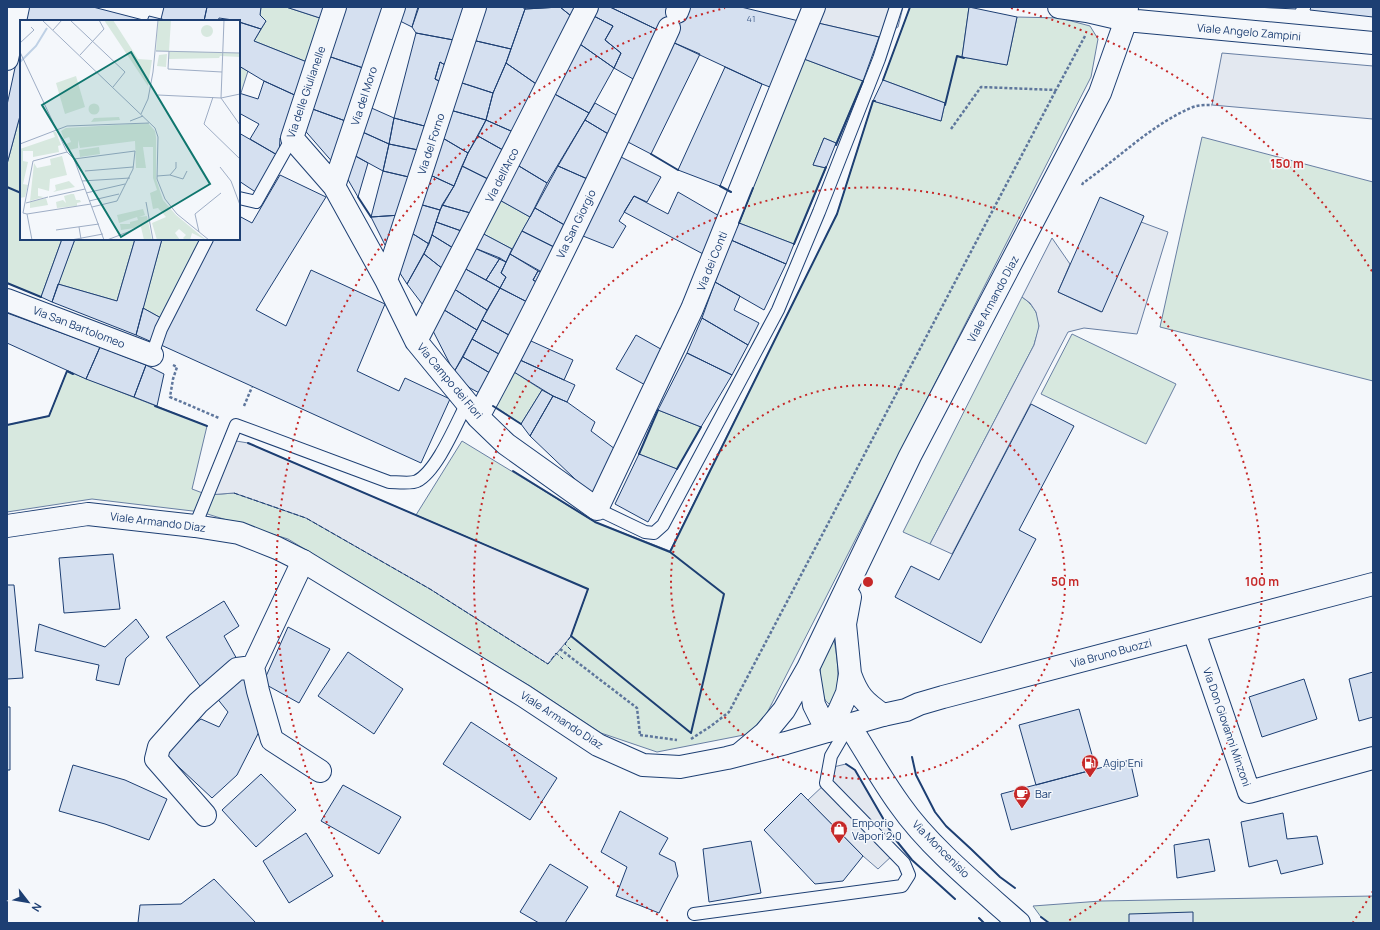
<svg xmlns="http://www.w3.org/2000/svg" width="1380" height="930" viewBox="0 0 1380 930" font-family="Manrope,sans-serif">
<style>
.green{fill:#d7e8df;stroke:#687fa3}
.parking{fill:#e3e8f0;stroke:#687fa3}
.building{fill:#d5e0f0;stroke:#1d3f73}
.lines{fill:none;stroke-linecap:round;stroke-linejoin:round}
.service-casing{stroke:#1d3f73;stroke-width:14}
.minor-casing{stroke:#1d3f73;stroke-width:24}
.secondary-casing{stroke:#1d3f73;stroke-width:24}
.path{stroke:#5e769c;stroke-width:2.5;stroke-dasharray:3 2;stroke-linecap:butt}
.service{stroke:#f4f7fb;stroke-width:12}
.minor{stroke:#f4f7fb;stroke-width:22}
.secondary{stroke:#f4f7fb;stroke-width:22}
.fence{stroke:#1d3f73;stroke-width:1;stroke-dasharray:5 2;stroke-linecap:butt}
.wall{stroke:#1d3f73;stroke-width:2}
.ring{fill:none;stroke:#c62828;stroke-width:2;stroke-dasharray:2 4}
.labels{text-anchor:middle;stroke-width:3;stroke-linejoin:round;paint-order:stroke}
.number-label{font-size:9px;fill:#4b6792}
.street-label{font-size:11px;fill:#1d3f73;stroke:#f4f7fb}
.poi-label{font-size:11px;fill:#1d3f73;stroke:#f4f7fb;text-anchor:start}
.inset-river{fill:none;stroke:#bed0e5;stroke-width:2}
.inset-road{fill:none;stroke:#9eadc5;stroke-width:1}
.view{fill:#0f766e;fill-opacity:0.15;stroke:#0f766e;stroke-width:2}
.inset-edge{fill:none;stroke:#1d3f73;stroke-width:2}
.centre{fill:#c62828;stroke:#f4f7fb;stroke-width:2}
.ring-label{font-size:12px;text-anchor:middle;font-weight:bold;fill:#c62828;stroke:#f4f7fb;stroke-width:3;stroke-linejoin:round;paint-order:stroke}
</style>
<rect width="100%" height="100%" fill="#f4f7fb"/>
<path class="green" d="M261,7H286L326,20L312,64L254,41L266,21L260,15Z
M910,7H969L962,57L1007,65L1017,17L1060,18L1090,26L1098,39L1091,77L767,713L749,734L657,752L601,733L530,686L288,539L201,512L92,499L7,512V425L49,416L67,371L207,426L192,489L208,495L234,493L306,518L430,589L548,664L571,636L588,589L416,515L462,441L595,522L670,551L837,214L873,101L941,121L945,103L883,80Z
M804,59L863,81L836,143L824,138L813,165L826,168L794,244L739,223Z
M239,66L248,71L241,93H239Z
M21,112V239H62L41,297L7,283V164Z
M1202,137L1373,182V381L1160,327Z
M496,198L530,217L512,249L478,231Z
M75,239H135L117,301L58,284Z
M162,239H201L161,318L143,308Z
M1022,297C1031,303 1040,314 1039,326C1039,332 1035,339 1034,345L930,544L903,532Z
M1072,334L1176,384L1146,444L1041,394Z
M514,372L542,390L521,424L493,405Z
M658,410L701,427L677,469L639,454Z
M833,632C836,655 843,682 832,704H829C819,697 819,676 821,665C822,654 829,642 833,632Z
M1373,896V923H1049L1041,917L1033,906L1101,901Z"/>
<path class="parking" d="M814,7H903L898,27L879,37L818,23Z
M1222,53L1373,66V119L1212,105Z
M1141,222L1168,232L1137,334L1084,328L1068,332L952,554L930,544L1034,345L1039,326L1036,312L1030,303L1022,297L1052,238L1070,264L1058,292L1101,312Z
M230,440L248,443L588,589L571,636L548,664L430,589L306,518L234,493L208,495Z
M846,764L855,770L895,839L885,844L895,853L878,869L863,856L808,800L826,783L829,768Z"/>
<path class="building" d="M22,7H93L147,21H21Z
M164,7H207L204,21H169L161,19Z
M207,7H261L260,15L266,21L261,29L233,20L219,18L218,21H204Z
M286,7H331L326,20Z
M341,7H390L369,70L325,55Z
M399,7H419L412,27L396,19Z
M418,7H470L459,41L416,33L412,27Z
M482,7H522L525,9L511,49L472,40Z
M526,7H560L525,9Z
M560,7H583L576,20Z
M560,7L576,20L542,88L506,63L525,9Z
M594,7H610L662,32L640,83L614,68L621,53L605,40L613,26L590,14Z
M610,7H674L662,32Z
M684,7H741L803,22L775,89L762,84L670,41Z
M969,7L1017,17L1007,65L962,57Z
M1254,7H1296V9Z
M1311,7H1373V17L1310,10Z
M590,14L613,26L605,40L621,53L614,68L577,42Z
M149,16L169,21H147Z
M239,22L261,29L254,41L312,64L299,97L264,81L239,66Z
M818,23L879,37L863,81L804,59Z
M416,33L459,41L450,68L440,62L435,79L445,84L432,128L394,118Z
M21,40V112L7,164V105Z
M472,40L511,49L506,63L493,93L459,82Z
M670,41L700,54L651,154L626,141Z
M577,42L614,68L589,113L551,92Z
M325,55L369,70L351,123L307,107Z
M440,62L450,68L445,84L435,79Z
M506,63L542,88L520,135L486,120L493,93Z
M725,67L762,84L720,186L678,170Z
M883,80L945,103L941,121L873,101Z
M264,81L299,97L287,137L280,138L279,156L250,139L259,124L239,113V93L258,99Z
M459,82L493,93L486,120L450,110Z
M551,92L589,113L547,183L514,163Z
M595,103L623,119L615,138L585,120Z
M367,106L394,118L389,144L358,130Z
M307,107L351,123L335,165L301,126Z
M450,110L486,120L468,153L441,137Z
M394,118L432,128L423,151L389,144Z
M486,120L520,135L510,154L478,136Z
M585,120L615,138L592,181L558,166Z
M358,130L389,144L383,171L350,153Z
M239,133L279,156L257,193L239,181Z
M478,136L510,154L494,182L462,166L468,153Z
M441,137L468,153L454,186L428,174Z
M824,138L836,143L826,168L813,165Z
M389,144L423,151L413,178L383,171Z
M350,153L368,163L358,197L347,178Z
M619,156L661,177L647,202L634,196L619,221L626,226L613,248L578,234Z
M514,163L547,183L530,217L496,198Z
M462,166L494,182L474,214L442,205L454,186Z
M558,166L592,181L568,227L535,208Z
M383,171L413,178L401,215L371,217Z
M428,174L454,186L440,210L419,204Z
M280,175L326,197L256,310L286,326L311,270L385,304L357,371L399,391L405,378L450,399L421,463L161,345L170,319L212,239H239V216L252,223Z
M678,192L721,217L705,255L624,212L634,196L668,214Z
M1100,197L1144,216L1102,312L1058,292Z
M419,204L440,210L429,244L410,232Z
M442,205L474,214L467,233L436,222Z
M535,208L568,227L558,249L522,231Z
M401,215L388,247L385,245L371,217Z
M436,222L467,233L458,251L432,235Z
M739,223L794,244L786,264L731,240Z
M478,231L512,249L506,262L472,247Z
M522,231L558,249L547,275L510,254Z
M410,232L429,244L407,284L396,267Z
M432,235L458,251L448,273L424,254Z
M62,239H75L52,302L41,297Z
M135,239H162L136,335L52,302L58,284L117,301Z
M731,240L786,264L764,310L715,282Z
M472,247L500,258L486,280L462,267Z
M424,254L448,273L426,309L407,284Z
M510,254L538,271L533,280L542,285L533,305L500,288L506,277L501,273Z
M500,258L506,262L501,273L506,277L500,288L486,280Z
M462,267L500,288L487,310L451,287Z
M538,271L547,275L542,285L533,280Z
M715,282L740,296L734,310L759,323L748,345L702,318Z
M451,287L487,310L477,330L441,308Z
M500,288L533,305L516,339L482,320Z
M143,308L161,318L152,342L136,335Z
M441,308L477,330L454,372L431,327Z
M7,313L100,347L86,379L7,343Z
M702,318L748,345L732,375L687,353Z
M482,320L516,339L506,358L472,339Z
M636,335L666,352L649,387L616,369Z
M472,339L506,358L495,376L463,357Z
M531,341L573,360L564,380L520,360Z
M100,347L146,365L134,397L86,379Z
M687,353L732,375L701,427L658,410Z
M463,357L495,376L483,395L470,388L454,372Z
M520,360L575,385L567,402L553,396L514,372Z
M146,365L164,374L157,406L134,397Z
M542,390L553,396L530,436L521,424Z
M553,396L567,402L595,422L591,431L619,452L597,500L530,436Z
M1031,404L1074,426L1019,530L1036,539L981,643L895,597L911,566L939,580Z
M639,454L677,469L648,522L615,504Z
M113,554L120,609L64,613L59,558Z
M7,585H14L23,678L7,679Z
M224,601L239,626L224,636L238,661L202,689L166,637Z
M136,619L149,637L126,658L119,685L96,680L99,665L35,651L39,624L105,647Z
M288,627L330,649L299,703L263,683Z
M348,652L403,689L374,734L318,696Z
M1373,672V717L1359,721L1349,679Z
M242,674L264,722L237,775L212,798L166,755L189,728L201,719L219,727L228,712L216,697Z
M1304,679L1317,719L1262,737L1249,697Z
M7,707H10V770H7Z
M1079,709L1096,769L1036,785L1019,725Z
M471,722L557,778L530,820L443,764Z
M1130,760L1138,796L1011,830L1001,794Z
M73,765L125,780L167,799L149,840L105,824L59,811Z
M261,774L296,810L256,847L222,810Z
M343,785L401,817L379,854L321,821Z
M801,793L863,856L843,881L815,884L764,830Z
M620,811L668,838L659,854L675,862L678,876L659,913L616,896L627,867L601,852Z
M1283,813L1287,839L1317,836L1323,864L1281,874L1277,860L1249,867L1241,822Z
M306,833L333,876L289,903L263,861Z
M1209,839L1215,871L1177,878L1174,845Z
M751,841L761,893L709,902L703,849Z
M550,864L588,887L565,923H539L520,912Z
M214,879L256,923H138L140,905L181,904Z
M1193,912V923H1129V914Z"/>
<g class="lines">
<g class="service-casing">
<path id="service" d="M239,198L256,202L292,138
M152,355L161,329L207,239
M597,509L645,532L654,533L663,525L778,310L819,212L879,59L896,7
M195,526L236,425L389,482C396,482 412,484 417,481C437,471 456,424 467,403
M694,914L902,886L909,875L904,863L826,783L831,756L849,725"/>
</g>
<g class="minor-casing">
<path id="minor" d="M335,7L292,138L334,186L386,280L416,341L467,403L478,417L506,444L597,509L692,309L814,7
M1059,7L1087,11L1126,20L1373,43
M677,12L679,7
M7,59L18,7
M334,186L394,7
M386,280L475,7
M7,300L152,355
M416,341L497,184L587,7
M478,417C547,290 609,159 669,28
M303,561L253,667L258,691L272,740L320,771
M1194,632L1249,792L1373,758
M808,668L814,705L827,731
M850,674C858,696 864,702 883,715
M827,731L839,711L847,693L850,674L845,624L850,597
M740,754L765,733L784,710L808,668L910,456L1100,93L1126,20L1127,7
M205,815L156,759L159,747L198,703L237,669L253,667"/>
</g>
<g class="secondary-casing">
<path id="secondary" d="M7,526L88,514L195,526L239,533L277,548L303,561L524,696L598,745L643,765L680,767L727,758L786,743L883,715L906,710L919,704L943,697L1373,584
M849,725C866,751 881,779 900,805C930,848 980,888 1019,923"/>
</g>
<path class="path" d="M951,129L981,87L1056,90L1085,36
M1082,185L1083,183C1119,158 1152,124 1193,107C1199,105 1206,105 1212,105
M173,365L177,367L173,379L170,397L219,418
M244,406L252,387
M560,649L637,708L640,735
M640,735L677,740
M691,739L711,726L729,712L1056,90"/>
<use href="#service" class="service"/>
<use href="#minor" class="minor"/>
<use href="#secondary" class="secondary"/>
<path class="fence" d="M234,493L306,518L430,589L548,664L556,653L563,659
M571,636L565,644L571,650"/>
<path class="wall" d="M883,80L910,7
M945,105L957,56L964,58
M836,145L863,81
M651,154L678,170
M720,186L731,192
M7,187L21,193
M358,197L371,217
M739,223L753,188
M794,244L826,167
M7,283L41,297
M155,406L207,426
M493,406L521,424
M7,425L49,416L67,371L73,374
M248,443L588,589L571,636L691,733L724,594L670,552L837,214L873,101H875
M639,454L658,410
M677,469L701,427
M513,471L595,522L670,552
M912,757L916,775L935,812L946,826L971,849L1000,877L1015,888
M846,764L855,770L895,839L912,860L955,899
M1041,917L1049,923
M979,918L984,923"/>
</g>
<g class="ring">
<circle cx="868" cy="582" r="197"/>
<path d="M668 921A394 394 0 1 1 1068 921"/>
<path d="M1373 891A592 592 0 0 1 1353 922M383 922A592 592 0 0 1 725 8M1011 8A592 592 0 0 1 1373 273"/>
</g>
<defs>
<g id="fuel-pin" transform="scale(0.9)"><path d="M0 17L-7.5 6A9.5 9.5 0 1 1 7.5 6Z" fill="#c62828" stroke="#f4f7fb"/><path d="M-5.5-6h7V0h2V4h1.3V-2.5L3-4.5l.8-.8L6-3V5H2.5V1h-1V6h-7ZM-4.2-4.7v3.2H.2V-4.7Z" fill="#fff"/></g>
<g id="cafe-pin" transform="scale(0.9)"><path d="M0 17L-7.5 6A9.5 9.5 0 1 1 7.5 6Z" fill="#c62828" stroke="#f4f7fb"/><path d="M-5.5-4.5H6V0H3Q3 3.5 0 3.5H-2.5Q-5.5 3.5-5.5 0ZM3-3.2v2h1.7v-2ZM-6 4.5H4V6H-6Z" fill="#fff"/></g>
<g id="shop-pin" transform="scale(0.9)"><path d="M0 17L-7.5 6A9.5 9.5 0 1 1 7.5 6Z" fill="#c62828" stroke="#f4f7fb"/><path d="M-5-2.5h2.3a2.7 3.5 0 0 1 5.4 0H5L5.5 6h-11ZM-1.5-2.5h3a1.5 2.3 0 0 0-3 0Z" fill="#fff"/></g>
</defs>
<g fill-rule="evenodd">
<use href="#fuel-pin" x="1090" y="763"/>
<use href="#cafe-pin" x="1022" y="794"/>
<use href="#shop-pin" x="839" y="829"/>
</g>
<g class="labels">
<g class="number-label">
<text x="751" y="22">41</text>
</g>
<g class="street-label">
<text transform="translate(1249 32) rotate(5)" y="4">Viale Angelo Zampini</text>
<text transform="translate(306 92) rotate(-71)" y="4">Via delle Giulianelle</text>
<text transform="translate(364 96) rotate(-72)" y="4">Via del Moro</text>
<text transform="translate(431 144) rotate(-72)" y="4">Via del Forno</text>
<text transform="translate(502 175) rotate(-63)" y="4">Via dell'Arco</text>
<text transform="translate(576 224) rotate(-64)" y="4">Via San Giorgio</text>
<text transform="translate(712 261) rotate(-68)" y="4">Via dei Conti</text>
<text transform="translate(993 299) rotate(-62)" y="4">Viale Armando Diaz</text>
<text transform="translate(79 327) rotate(21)" y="4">Via San Bartolomeo</text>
<text transform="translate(450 381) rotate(50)" y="4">Via Campo dei Fiori</text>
<text transform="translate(158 522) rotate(7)" y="4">Viale Armando Diaz</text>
<text transform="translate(1111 653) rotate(-15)" y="4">Via Bruno Buozzi</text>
<text transform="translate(562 720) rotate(33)" y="4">Viale Armando Diaz</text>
<text transform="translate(1227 727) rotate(71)" y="4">Via Don Giovanni Minzoni</text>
<text transform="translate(941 849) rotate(45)" y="4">Via Moncenisio</text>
</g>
<g class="poi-label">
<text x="1103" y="767">Agip Eni</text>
<text x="1035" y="798">Bar</text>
<text x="852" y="827">Emporio<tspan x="852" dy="13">Vapori 2.0</tspan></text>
</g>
</g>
<g transform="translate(20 20)">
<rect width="220" height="220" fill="#f4f7fb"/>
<path d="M84,0H93L118,39L132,40L128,66ZM138,0H151L149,31L220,33V37L200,36L199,38L149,39V31H136ZM181 11a6 6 0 1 1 12 0a6 6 0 1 1-12 0ZM147,34L146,47L137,46L139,35ZM56,56L65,87L45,94L36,63ZM68.5 89a5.5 5.5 0 1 1 11 0a5.5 5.5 0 1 1-11 0ZM99,97L100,100L71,102L74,98ZM128,103L135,111L136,117V159L143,180L156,195L186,220L172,213L170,220H165L163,218L166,215L159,209L155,213L160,220H137L132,203L146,197L138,188L133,189L130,173L137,170L133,158V127H123L126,148H116L115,121L60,128L58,120V128L49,130L46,124L51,122L49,117L44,119L41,111L46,108ZM33,112H36L41,125L38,126L39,132L13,137V131H3V141L8,142L3,164L8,165L5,177L0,178V129L35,117ZM79,127L80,134L60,137L59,130ZM42,136L47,155L30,159L29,171L18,168V176L24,177L10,181L14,143L17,148L31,145L30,139ZM49,161L55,167L33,172L36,170L35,165ZM51,174H54L56,180H60L61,182L57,183V186L37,188L36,182L43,180L46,183L44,176ZM26,178L28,185L10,188V182ZM123,189L125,195L119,197L127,196L132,220H124L121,207L101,210L100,204H110V202L118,200L117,197L99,203L97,195Z" fill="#d7e8df"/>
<path class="inset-river" d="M0,42L16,26L27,8"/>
<path class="inset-road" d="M22,0L135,108L138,117L137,159L145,179L157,194L189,220M50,0L105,52L93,67M33,10L42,0M0,23L14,10L11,7M136,31L220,33M149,31L148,49L202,52M0,32L47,132L54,139L84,220M60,35L84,9L79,0M138,75L201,78L220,74M193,77L184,104L220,139M201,78L204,0M201,78L220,105M121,94L128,79L133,52L138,0M110,101L123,96M0,124L47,106L129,103M54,139L115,131L113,149L97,181L72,187M200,147L211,161L220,185M65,151L113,147M150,155L163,159L167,151M137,156L150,155L156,148V142M62,161L110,158M66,173L105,164M29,177L65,169M69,181L99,174M126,182L133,220M6,183L28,177M7,194L71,184M59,207L61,219M36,210L79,204M179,212L175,194L201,173M12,220L7,194L3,193L13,141L47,132M51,220L83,214M87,220L113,210"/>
<path class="view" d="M111,32L190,164L101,217L22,85Z"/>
<rect width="220" height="220" class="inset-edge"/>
</g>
<circle cx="868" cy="582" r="6" class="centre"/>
<g class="ring-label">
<text x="1287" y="168">150 m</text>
<text x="1065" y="586">50 m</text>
<text x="1262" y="586">100 m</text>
</g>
<rect width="1380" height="930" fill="none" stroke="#1d3f73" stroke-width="16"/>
<g transform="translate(28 902) rotate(121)" stroke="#f4f7fb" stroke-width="3" paint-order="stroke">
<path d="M0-3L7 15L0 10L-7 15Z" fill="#1d3f73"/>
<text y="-6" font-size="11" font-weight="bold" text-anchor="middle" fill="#1d3f73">N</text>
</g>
</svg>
